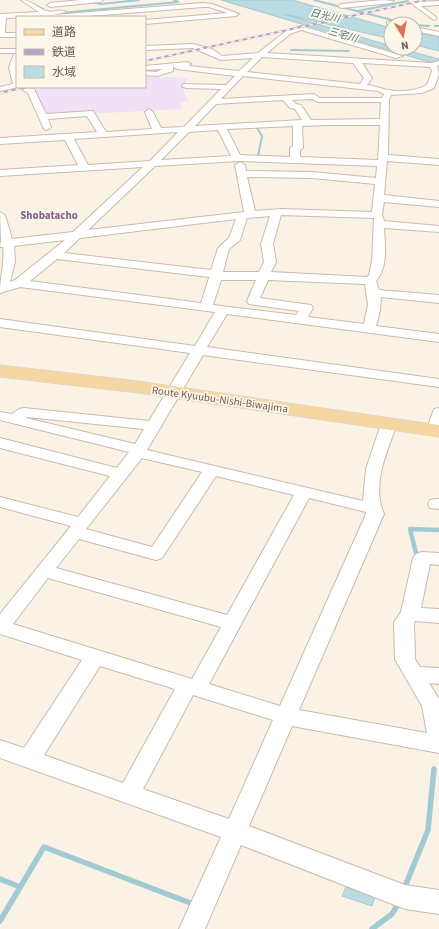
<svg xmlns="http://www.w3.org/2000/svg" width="439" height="929" viewBox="0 0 439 929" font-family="'Source Sans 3','Noto Sans JP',sans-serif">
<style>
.education{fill:#efe1f6}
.water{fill:#bbdbe2;stroke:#a2cad3}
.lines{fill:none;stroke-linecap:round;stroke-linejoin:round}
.stream-far2{stroke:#a2cad3;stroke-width:2}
.stream-far1{stroke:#a2cad3;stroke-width:4.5}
.stream{stroke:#a2cad3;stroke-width:5.5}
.minor-casing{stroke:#cbbaac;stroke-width:2}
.major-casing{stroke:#d7d1cd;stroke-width:1}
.minor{fill:#fff;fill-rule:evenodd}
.major{fill:#f4d7a2;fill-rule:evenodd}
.rail-casing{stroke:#b5a4c2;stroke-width:2}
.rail{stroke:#fdf6ea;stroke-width:1.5;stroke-dasharray:4;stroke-linecap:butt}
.labels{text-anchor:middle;stroke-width:3.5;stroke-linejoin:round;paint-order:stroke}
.far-water-label{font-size:10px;font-style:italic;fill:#477782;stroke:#fdf6ea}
.far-quarter-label{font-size:11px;font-weight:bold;fill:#80648d;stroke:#fdf6ea}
.street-label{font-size:11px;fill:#715a4c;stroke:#fdf6ea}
</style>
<rect width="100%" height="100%" fill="#faf2e4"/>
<path class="education" d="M145,76L187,78L183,92L189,101L179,102L183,108L182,109L45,116L33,90L47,87H145Z"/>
<path class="water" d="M221,0H292L391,28V39L284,14L391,46V48H398L435,58L439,59V65Z
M415,32L439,37V51L415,45Z
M346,887L375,897L372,906L342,896Z"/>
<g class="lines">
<path class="stream-far2" d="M314,0L392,20
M91,2L101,4L139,0
M358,11L408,1
M61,13L178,2L174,0
M396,21L412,24
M415,25L429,26
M435,26H439
M291,50L349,51
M256,126L262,136L258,156"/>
<path class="stream-far1" d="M416,553L410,529L439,530"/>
<path class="stream" d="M0,879L20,887
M404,889L428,830L434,769
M0,921L44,847L193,904L194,902
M372,929L392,914L398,904"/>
<g class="minor-casing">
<path id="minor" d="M21,0C32,0 37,8 47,11C54,13 61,8 66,12L48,16L6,18L5,33H17V37H0V14L39,12Z
M81,0H103L100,2L50,7L47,5L50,3Z
M382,0L394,1L391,3L341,8L338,6L341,4Z
M439,1V5L421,6L436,17V19L434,20L412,4L415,2Z
M203,3L212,4L239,14L236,16L145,24V20L227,13L209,7H203L78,17H50L53,15Z
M389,21L397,23L398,24H387V22Z
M301,26L403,56L396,58L301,30L290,34L267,53L432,63L439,61V65L437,66L439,74L434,88L422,93L391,95L389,100L388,155L439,159V165L387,161L384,195L439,201V207L384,202L382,214L384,221L439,226V232L384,228C385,245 388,268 376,281L379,290L439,295V303L381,297L380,311L376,326L439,334V342L227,314L207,347L439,379V387L203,355L147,450L363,501L366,469L381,424L384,421H394L397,424C387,452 371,485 384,514L299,710L427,733L422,706L395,659L394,622L401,612L413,558L416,554L422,552L439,553V565L430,564L421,608L439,609V623L415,621L414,623L415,659L420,667L439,668V684L429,683L439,699V753L292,726L249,826L405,885L439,890V914L405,909L241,845L205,929H179L221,837L0,758V740L24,748L82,660L0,634V614L71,526L0,507V497L78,517L110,476L0,448V438L117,468L129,452L0,420V412L12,414L19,409L24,408L149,421L190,353L0,327V319L195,346L215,312L20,287L0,293C0,277 5,263 3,247H0L1,240L0,212L5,215L12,239L73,232L143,167L0,176V170L78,165L65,140L0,144V138L97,132L87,116L48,119L51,127L47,130L44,129L28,93L23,90L27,88L34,89L46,114L93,111L106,132L152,129L145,112L149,109L153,112L161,128L184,127L221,89L186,88L182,86L183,84L226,85L235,76L177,69L173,67V71L157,76L145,75V71L156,72L163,69L145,70V66L187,62L191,64L188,66L239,71L253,58L221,60L193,48L145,50V46L193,44L212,49L222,56L258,53L286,31ZM262,57L353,63L364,78L360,84L247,72ZM362,63L430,67L432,71L427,85C418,90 400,93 389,90C382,89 375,86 367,85L372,78ZM243,76L378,91L384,94L382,98H320L314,94L221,99ZM312,99L318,102H381L380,119L311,120L301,105L296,104L292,100ZM283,100L290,108L295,109L302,120L195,126L216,104ZM327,125H380L378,160L300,157V150L303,148L302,126ZM293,126V146L290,148V157L240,155L227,129ZM218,130L231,156L161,160L189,132ZM178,132L150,161L88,165L74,139ZM239,161L377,166L376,178L312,172L246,171L245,165L240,162L235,165L244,212L88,230L155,166ZM247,177L312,178L375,184L372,212L282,209L255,211ZM281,215L374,218L372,261L369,275L367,277L271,272L276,262L273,244ZM270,216L261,244L264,262L259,272H223L229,249L240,240L247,218ZM236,219L229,238L218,248L211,270L64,253L80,238ZM65,240L15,280L10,282L15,261L14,246ZM57,259L209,277V278L201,303L30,281ZM221,280H256L247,301L249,304L299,311L296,315L213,305ZM268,280L365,284L368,305L364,324L308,317L313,308L311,305L260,298ZM27,417L144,429L135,444L26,418ZM142,458L202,472L152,547L86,529ZM216,476L294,495L227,615L56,568L79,539L156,560L162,558ZM309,498L366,512V514L280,706L209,684ZM48,578L221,627L192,679L13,624ZM100,666L175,689L123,783L44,755ZM193,695L273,720L229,819L143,789Z
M415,27L439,32V36L415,31Z
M0,49H17V53H0Z
M14,54H17V87H19L0,91V87L13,84L9,67Z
M439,408V434H429L426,431L434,409Z
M436,499H439V509L430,508L428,504L430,500Z"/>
</g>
<g class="major-casing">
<path id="major" d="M0,365L138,381L439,425V437L138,393L0,377Z"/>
</g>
<use href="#minor" class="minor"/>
<use href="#major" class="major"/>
<g class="rail-casing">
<path id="rail" d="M145,61L425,0
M0,93L27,87"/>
</g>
<use href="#rail" class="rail"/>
</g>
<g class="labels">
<g class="far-water-label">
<text transform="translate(325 15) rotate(13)" y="4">日光川</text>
<text transform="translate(343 34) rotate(16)" y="4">三宅川</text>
</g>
<g class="far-quarter-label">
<text x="49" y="219">Shobatacho</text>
</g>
<g class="street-label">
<text transform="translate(220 399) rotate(8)" y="4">Route Kyuubu-Nishi-Biwajima</text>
</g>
</g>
<rect x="16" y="16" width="130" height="72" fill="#fdf6ea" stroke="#c5b8ab"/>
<rect x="24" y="29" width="20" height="6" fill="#f4d7a2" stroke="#c5b8ab"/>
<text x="52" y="36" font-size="12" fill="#715a4c">道路</text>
<rect x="24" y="49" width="20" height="6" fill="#b5a4c2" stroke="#c5b8ab"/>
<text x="52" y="56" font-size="12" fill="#715a4c">鉄道</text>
<rect x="24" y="66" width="20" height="12" fill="#bbdbe2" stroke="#c5b8ab"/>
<text x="52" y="76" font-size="12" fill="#715a4c">水域</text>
<g transform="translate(403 36) rotate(169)"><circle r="19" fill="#fdf6ea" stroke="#c5b8ab"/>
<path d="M0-3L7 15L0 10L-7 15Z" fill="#db7453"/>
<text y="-6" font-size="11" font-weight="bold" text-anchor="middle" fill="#715a4c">N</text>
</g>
</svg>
